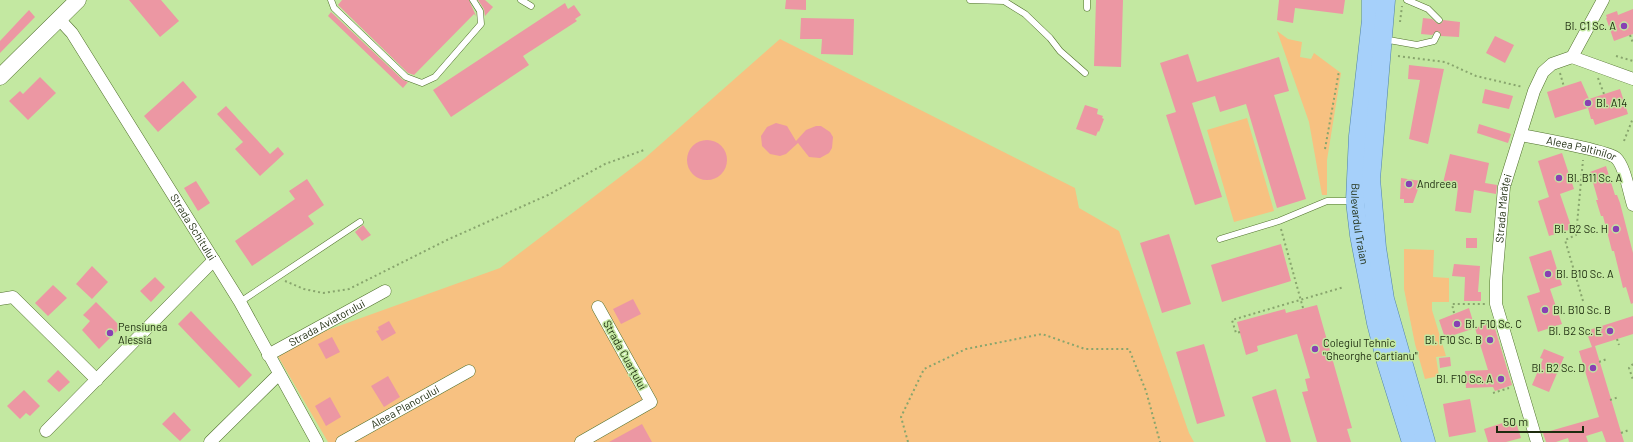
<svg xmlns="http://www.w3.org/2000/svg" width="1633" height="442" viewBox="0 0 1633 442" font-family="Barlow,sans-serif">
<style>
.green{fill:#f7c181}
.building{fill:#ec97a3}
.lines{fill:none;stroke-linecap:round;stroke-linejoin:round}
.lane-casing{stroke:#50702c;stroke-width:7}
.street-casing{stroke:#50702c;stroke-width:13}
.secondary-casing{stroke:#50702c;stroke-width:17}
.primary-casing{stroke:#5082a6;stroke-width:19}
.path{stroke:#88a56d;stroke-width:2;stroke-dasharray:2 3;stroke-linecap:butt}
.lane{stroke:#fff;stroke-width:6}
.street{stroke:#fff;stroke-width:12}
.secondary{stroke:#fff;stroke-width:16}
.primary{stroke:#a6d0fa;stroke-width:18}
.poi-dot{fill:#8840b3;stroke:#c3e8a1;stroke-width:1.5}
.labels{text-anchor:middle;stroke-width:3;stroke-linejoin:round;paint-order:stroke}
.poi-label{font-size:11px;fill:#1e2c0f;stroke:#c3e8a1;text-anchor:start}
.street-label{font-size:11px;fill:#1e2c0f;stroke:#c3e8a1}
</style>
<rect width="100%" height="100%" fill="#c3e8a1"/>
<path class="green" d="M1277,31L1288,39L1302,42L1300,57L1311,59L1314,53L1341,73L1327,160V195H1322L1309,122Z
M780,39L1075,188L1079,208L1119,231L1189,433L1194,442H328L276,353L311,336L500,268L645,158Z
M1247,118L1274,211L1234,222L1207,130Z
M1404,249L1434,250L1433,277L1449,278V302H1432V310L1446,356L1436,357L1439,376L1425,379L1415,344L1404,289Z"/>
<path class="building" d="M129,0H161L179,21L160,37Z
M342,0H469L476,16L474,14L414,75L408,73L338,5Z
M478,0H485L493,7L485,16L484,9Z
M786,0H806V10L785,9Z
M1096,0H1123L1121,67L1094,66Z
M1279,0H1345L1343,14L1295,8L1293,23L1277,20Z
M565,3L568,9L574,5L581,15L575,19L577,21L523,56L529,65L451,117L433,90Z
M1633,9V34L1614,41L1606,18H1607L1606,15L1617,11L1618,15Z
M29,10L35,17L0,53V41Z
M331,12L403,80L408,82L403,88L328,16Z
M801,18L854,19L853,55L821,54L822,39H800Z
M1423,18L1432,19L1438,24L1442,23L1443,20L1460,22L1459,37L1441,36L1440,32L1437,31L1432,35L1421,34Z
M1495,36L1514,45L1505,63L1486,53Z
M1188,54L1197,82L1279,57L1289,91L1274,95L1306,199L1277,208L1246,104L1220,112L1215,96L1192,103L1222,197L1195,205L1166,115L1176,112L1160,63Z
M1409,65L1444,69L1428,144L1409,139L1420,80L1408,79Z
M40,77L56,93L28,120L9,101L20,91L23,94Z
M183,81L197,97L158,132L144,116Z
M1581,81L1589,99L1620,89L1628,114L1595,125L1593,119H1591L1588,108L1555,118L1547,92Z
M1485,89L1513,96L1509,109L1482,103Z
M1085,105L1098,109L1097,114L1103,116L1102,118L1104,119L1099,132L1098,131L1096,136L1076,129Z
M226,106L270,154L278,147L284,154L260,176L235,149L243,142L217,114Z
M776,123L787,126L796,141L806,130L816,126H821L830,132L833,137L832,148L829,153L820,158L809,157L798,143L786,154L780,156L770,154L762,146L761,136L767,127Z
M1479,124L1511,134L1508,143L1477,133Z
M687 160a20 20 0 1 1 40 0a20 20 0 1 1-40 0Z
M1562,153L1574,189L1560,194L1572,229L1549,236L1538,201L1549,197L1538,161Z
M1450,154L1489,163L1485,183L1497,185L1496,194L1474,190L1471,213L1455,211L1458,187L1443,183Z
M1606,166L1615,195H1617L1620,203L1633,253V303L1631,304L1626,287L1623,288L1614,251H1612L1603,216H1601L1596,200H1598L1590,172Z
M1401,178L1421,181L1413,203H1404V199H1400Z
M307,179L324,205L308,216L314,224L252,266L235,241L295,199L289,191Z
M196,181L210,203L198,211L184,188Z
M363,225L371,235L362,241L355,232Z
M1169,234L1191,304L1162,313L1140,243Z
M1466,238H1477V248H1466Z
M1281,244L1291,281L1222,302L1211,265Z
M1551,250L1562,285L1550,289L1562,324L1538,332L1527,296L1540,292L1529,257Z
M1454,264L1480,266L1478,292H1481V301H1464L1465,277L1452,276Z
M92,266L108,282L92,299L76,284Z
M155,277L165,287L151,302L140,291Z
M53,285L67,298L48,316L35,303Z
M633,299L641,314L621,324L613,309Z
M96,302L121,327L99,349L82,330L90,321L83,315Z
M1317,305L1352,428L1347,429L1351,442H1317L1302,392L1308,391L1305,379L1310,378L1297,334L1257,346L1258,351L1246,355L1237,322L1285,309L1286,313Z
M1469,308L1475,328L1445,338L1439,320Z
M191,311L252,375L239,388L178,324Z
M1633,316V334L1595,346L1624,442H1606L1602,431L1586,436L1588,442H1569L1568,438L1556,442H1546L1543,433L1599,417L1579,351L1592,347L1586,331Z
M389,321L396,333L382,341L376,331L379,330L378,327Z
M1493,322L1512,385L1495,391L1493,387L1466,388L1465,371L1488,370L1475,328Z
M332,337L340,352L326,359L318,344Z
M1204,344L1225,416L1197,424L1176,352Z
M1544,349L1564,357L1549,392L1532,385L1543,359L1540,358Z
M1450,357L1451,366L1440,368L1439,358Z
M58,370L70,382L59,392L47,381Z
M388,376L400,397L384,407L371,386Z
M1276,389L1291,442H1266L1252,397Z
M24,390L40,406L30,416L26,413L20,419L7,406Z
M330,397L341,417L326,426L315,406Z
M1470,399L1476,432L1449,437L1443,404Z
M174,412L191,430L180,441L162,424Z
M1515,419L1521,438L1506,442H1488L1484,429Z
M642,424L652,442H609Z"/>
<g class="lines">
<g class="lane-casing">
<path id="lane" d="M331,0L334,8L406,77L422,83L435,77L481,24L480,11L473,0
M521,0L531,6
M970,0L1004,1L1025,14L1050,38L1060,51L1085,73
M1407,0L1428,9L1439,20
M1087,8V0
M1383,39L1417,45L1434,41L1437,35
M1220,239L1279,221L1327,201H1353
M240,302L360,222"/>
</g>
<g class="street-casing">
<g id="street">
<path id="s1" d="M59,19L72,33L240,302L317,442"/>
<path d="M1572,57L1633,79"/>
<path id="s2" d="M1521,135C1536,138 1609,151 1616,158C1625,166 1629,193 1633,205"/>
<path d="M0,299L13,297L97,380"/>
<path id="s3" d="M268,355L385,291"/>
<path d="M46,431L214,260"/>
<path d="M210,442L279,374"/>
<path id="s4" d="M342,442L469,371"/>
<path d="M581,442L651,402L598,307"/>
<path id="s5" d="M1537,442L1496,304V281L1504,187L1534,91L1543,72L1552,64L1572,57L1603,0"/>
</g>
</g>
<g class="secondary-casing">
<path id="secondary" d="M0,77L78,0"/>
</g>
<g class="primary-casing">
<g id="primary">
<path id="s6" d="M1371,0V20L1358,136L1355,201L1359,235L1376,323L1386,362L1411,442"/>
<path d="M1386,0L1371,179L1377,248L1385,299L1426,442"/>
</g>
</g>
<path class="path" d="M1400,22L1402,6
M1630,35L1633,43
M1398,56L1445,62L1476,76L1523,87
M1616,56L1633,61
M1560,73L1564,87
M1598,78L1604,94
M1624,141L1633,118
M1325,149L1339,71
M1281,229L1303,308
M285,281L304,289L323,293L349,289L449,239L548,195L605,164L644,150
M1583,301L1565,240L1576,235L1583,160
M1454,313L1452,304H1486
M1485,324L1490,323
M1240,332L1236,333L1232,320L1344,287
M1617,339L1619,345
M1599,362L1607,359
M1633,364L1629,368L1633,380
M1493,393L1509,388
M1610,400L1619,397
M1621,433L1629,430
M908,442L901,417L924,369L966,349L1042,334L1085,349H1129L1146,391L1160,442"/>
<use href="#lane" class="lane"/>
<use href="#street" class="street"/>
<use href="#secondary" class="secondary"/>
<use href="#primary" class="primary"/>
</g>
<g class="poi-dot">
<circle cx="1624" cy="26" r="4"/>
<circle cx="1588" cy="103" r="4"/>
<circle cx="1559" cy="178" r="4"/>
<circle cx="1409" cy="184" r="4"/>
<circle cx="1616" cy="229" r="4"/>
<circle cx="1548" cy="274" r="4"/>
<circle cx="1545" cy="310" r="4"/>
<circle cx="1457" cy="324" r="4"/>
<circle cx="1610" cy="331" r="4"/>
<circle cx="110" cy="333" r="4"/>
<circle cx="1490" cy="340" r="4"/>
<circle cx="1315" cy="349" r="4"/>
<circle cx="1593" cy="368" r="4"/>
<circle cx="1501" cy="379" r="4"/>
</g>
<g class="labels">
<g class="poi-label">
<text x="1616" y="30" text-anchor="end">Bl. C1 Sc. A</text>
<text x="1596" y="107">Bl. A14</text>
<text x="1567" y="182">Bl. B11 Sc. A</text>
<text x="1417" y="188">Andreea</text>
<text x="1608" y="233" text-anchor="end">Bl. B2 Sc. H</text>
<text x="1556" y="278">Bl. B10 Sc. A</text>
<text x="1553" y="314">Bl. B10 Sc. B</text>
<text x="1465" y="328">Bl. F10 Sc. C</text>
<text x="118" y="331">Pensiunea<tspan x="118" dy="13">Alessia</tspan></text>
<text x="1602" y="335" text-anchor="end">Bl. B2 Sc. E</text>
<text x="1482" y="344" text-anchor="end">Bl. F10 Sc. B</text>
<text x="1323" y="347">Colegiul Tehnic<tspan x="1323" dy="13">"Gheorghe Cartianu"</tspan></text>
<text x="1585" y="372" text-anchor="end">Bl. B2 Sc. D</text>
<text x="1493" y="383" text-anchor="end">Bl. F10 Sc. A</text>
</g>
<g class="street-label">
<text dy="4" stroke="none"><textPath href="#s2" startOffset="62">Aleea Paltinilor</textPath></text>
<text dy="4" stroke="none"><textPath href="#s5" startOffset="240">Strada Mărăței</textPath></text>
<text dy="4" stroke="none"><textPath href="#s6" startOffset="225">Bulevardul Traian</textPath></text>
<text dy="4" stroke="none"><textPath href="#s1" startOffset="248">Strada Schitului</textPath></text>
<text dy="4" stroke="none"><textPath href="#s3" startOffset="67">Strada Aviatorului</textPath></text>
<text transform="translate(625 355) rotate(61)" y="4">Strada Cuarțului</text>
<text dy="4" stroke="none"><textPath href="#s4" startOffset="72">Aleea Planorului</textPath></text>
</g>
</g>
<path d="M1497 426v6h86v-6" fill="none" stroke="#1e2c0f" stroke-width="2"/>
<text x="1503" y="426" font-size="12" fill="#1e2c0f" stroke="#c3e8a1" stroke-width="3" paint-order="stroke">50 m</text>
</svg>
